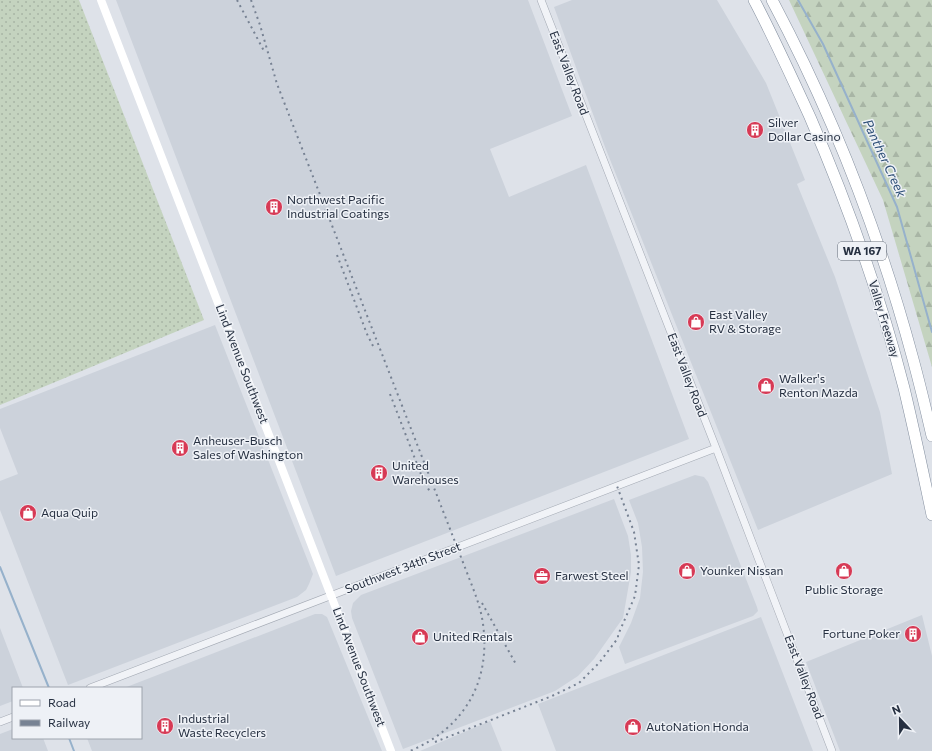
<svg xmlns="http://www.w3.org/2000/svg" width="932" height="751" viewBox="0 0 932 751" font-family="Commissioner,sans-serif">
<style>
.built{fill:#ccd2db}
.grass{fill:url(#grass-dots)}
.forest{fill:url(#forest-firs)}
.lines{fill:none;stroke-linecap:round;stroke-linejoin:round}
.stream{stroke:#96b1cb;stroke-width:2}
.tertiary-casing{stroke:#a3a9b3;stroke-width:8}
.motorway-casing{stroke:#8590a0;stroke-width:12}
.tertiary{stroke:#f1f3f7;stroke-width:7}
.secondary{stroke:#fff;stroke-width:8}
.motorway{stroke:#fff;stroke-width:11}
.rail{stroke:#778293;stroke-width:2;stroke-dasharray:2 4;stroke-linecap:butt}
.labels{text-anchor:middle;stroke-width:3;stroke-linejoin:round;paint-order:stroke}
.shield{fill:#eef1f6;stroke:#626a77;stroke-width:1}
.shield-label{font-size:11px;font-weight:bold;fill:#263041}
.street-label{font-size:12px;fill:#263041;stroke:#eef1f6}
.poi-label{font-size:12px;fill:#263041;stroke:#eef1f6;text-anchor:start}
.water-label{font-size:13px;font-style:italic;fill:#2e5077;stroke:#eef1f6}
</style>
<defs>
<pattern id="grass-dots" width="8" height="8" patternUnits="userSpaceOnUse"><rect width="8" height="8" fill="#c4d3bf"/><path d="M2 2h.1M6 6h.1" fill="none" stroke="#a8b5a5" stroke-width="1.8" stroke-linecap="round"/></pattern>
<pattern id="forest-firs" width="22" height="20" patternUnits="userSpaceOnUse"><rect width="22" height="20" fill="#c4d3bf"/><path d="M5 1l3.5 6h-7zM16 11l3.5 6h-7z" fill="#a8b5a5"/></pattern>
</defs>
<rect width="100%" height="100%" fill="#dee2e9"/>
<path class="built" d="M116,0H528L572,116L490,149L509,197L586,165L689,439L336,576Z
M572,0H717L766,83L805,180L797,184L835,277L880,412L892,474L758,530L605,147L554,7Z
M215,325L313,574L309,584L306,590L297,597L68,685L0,510V481L18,474L0,428V409Z
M695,475L704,477L708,482L757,607L758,611L753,616L625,664L619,647L631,623L640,598L643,572L642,547L638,523L629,500Z
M614,499L628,536L631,555V572L623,618L594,659L578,676L555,691L403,749L352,618L351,611L353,603L361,595Z
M315,614H322L327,617L382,751H92L87,738H141V688H124Z
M922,615L932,656V751H840L806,662Z
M761,617L813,751H556L538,704Z
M0,628L23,688H13V701L0,706Z
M490,721L502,751H420Z
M13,729V738H43L48,751H0V734Z"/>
<path class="grass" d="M0,0H79L204,320L0,405Z"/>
<path class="forest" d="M789,0H932V367L883,200Z"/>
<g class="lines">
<path class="stream" d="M798,0L823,44L897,207L932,332
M0,567L49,688
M69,738L74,751"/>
<g class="tertiary-casing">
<path id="tertiary" d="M541,0L716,448L832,751
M90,688L716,448
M0,722L13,717"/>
</g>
<g class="motorway-casing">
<path id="motorway" d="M754,0C774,38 792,78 810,117C848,205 880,295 904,388C914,430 923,472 932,515
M772,0C832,113 880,236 913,359C920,385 926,410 932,436"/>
</g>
<use href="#tertiary" class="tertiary"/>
<path class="secondary" d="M101,0L391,751"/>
<use href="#motorway" class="motorway"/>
<path class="rail" d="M237,0L264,51
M251,0L260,25L277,84L471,583C476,596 481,609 483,624C491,682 464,728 410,751
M337,255L367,334L373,346
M390,394L422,477L430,492
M482,603L517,666
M435,742L552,696L579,683L599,663L618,638V635L635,596L639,565L634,532L617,486"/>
</g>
<defs>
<g id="building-disc" transform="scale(0.9)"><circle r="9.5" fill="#d73a55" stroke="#eef1f6"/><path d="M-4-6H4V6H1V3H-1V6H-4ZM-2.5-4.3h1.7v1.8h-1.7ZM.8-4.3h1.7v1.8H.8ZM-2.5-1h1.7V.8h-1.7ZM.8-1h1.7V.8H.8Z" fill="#fff"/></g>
<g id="shop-disc" transform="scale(0.9)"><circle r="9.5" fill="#d73a55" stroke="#eef1f6"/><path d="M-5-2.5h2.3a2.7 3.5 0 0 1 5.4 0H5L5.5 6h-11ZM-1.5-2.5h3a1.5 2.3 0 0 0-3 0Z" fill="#fff"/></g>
<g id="office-disc" transform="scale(0.9)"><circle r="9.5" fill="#d73a55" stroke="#eef1f6"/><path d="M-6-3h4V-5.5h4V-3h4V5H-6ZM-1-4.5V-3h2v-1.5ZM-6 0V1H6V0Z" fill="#fff"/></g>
</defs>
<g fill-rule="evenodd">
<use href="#building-disc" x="755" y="130"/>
<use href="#building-disc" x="274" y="207"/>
<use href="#shop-disc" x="696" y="322"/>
<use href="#shop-disc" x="766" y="386"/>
<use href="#building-disc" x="180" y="448"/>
<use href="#building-disc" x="379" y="473"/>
<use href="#shop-disc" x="28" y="513"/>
<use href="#shop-disc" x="687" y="571"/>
<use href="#shop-disc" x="844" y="571"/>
<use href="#office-disc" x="542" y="576"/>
<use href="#building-disc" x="913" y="634"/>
<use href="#shop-disc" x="420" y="637"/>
<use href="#building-disc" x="165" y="726"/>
<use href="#shop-disc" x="633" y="727"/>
</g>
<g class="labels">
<rect class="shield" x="838" y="242" width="48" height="18" rx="3"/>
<g class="shield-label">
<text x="862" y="255">WA 167</text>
</g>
<g class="street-label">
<text transform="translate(569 73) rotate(69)" y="4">East Valley Road</text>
<text transform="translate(884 319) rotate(73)" y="4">Valley Freeway</text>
<text transform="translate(242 364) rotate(69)" y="4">Lind Avenue Southwest</text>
<text transform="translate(687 375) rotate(69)" y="4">East Valley Road</text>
<text transform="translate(403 568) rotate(-21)" y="4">Southwest 34th Street</text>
<text transform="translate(359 667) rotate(69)" y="4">Lind Avenue Southwest</text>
<text transform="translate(804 677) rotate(69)" y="4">East Valley Road</text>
</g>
<g class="poi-label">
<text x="768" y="127">Silver<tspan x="768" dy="14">Dollar Casino</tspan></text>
<text x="287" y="204">Northwest Pacific<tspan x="287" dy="14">Industrial Coatings</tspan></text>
<text x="709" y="319">East Valley<tspan x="709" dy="14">RV &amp; Storage</tspan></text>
<text x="779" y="383">Walker's<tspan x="779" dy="14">Renton Mazda</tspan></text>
<text x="193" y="445">Anheuser-Busch<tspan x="193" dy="14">Sales of Washington</tspan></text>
<text x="392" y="470">United<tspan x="392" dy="14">Warehouses</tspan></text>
<text x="41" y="517">Aqua Quip</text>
<text x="700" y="575">Younker Nissan</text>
<text x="555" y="580">Farwest Steel</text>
<text x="844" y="594" text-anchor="middle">Public Storage</text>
<text x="900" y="638" text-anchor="end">Fortune Poker</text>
<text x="433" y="641">United Rentals</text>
<text x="178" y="723">Industrial<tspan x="178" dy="14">Waste Recyclers</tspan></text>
<text x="646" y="731">AutoNation Honda</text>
</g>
<g class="water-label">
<text transform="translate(885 158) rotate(65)" y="5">Panther Creek</text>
</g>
</g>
<rect x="12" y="687" width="130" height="52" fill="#eef1f6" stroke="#9ea4ae"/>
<rect x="20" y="700" width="20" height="6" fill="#ffffff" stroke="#9ea4ae"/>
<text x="48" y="707" font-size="12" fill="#263041">Road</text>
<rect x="20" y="720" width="20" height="6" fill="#778293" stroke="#9ea4ae"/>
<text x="48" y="727" font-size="12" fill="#263041">Railway</text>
<g transform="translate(900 719) rotate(338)" stroke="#eef1f6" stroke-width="3" paint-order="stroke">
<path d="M0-3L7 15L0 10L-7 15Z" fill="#263041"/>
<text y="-6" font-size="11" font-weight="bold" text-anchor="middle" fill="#263041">N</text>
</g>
</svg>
